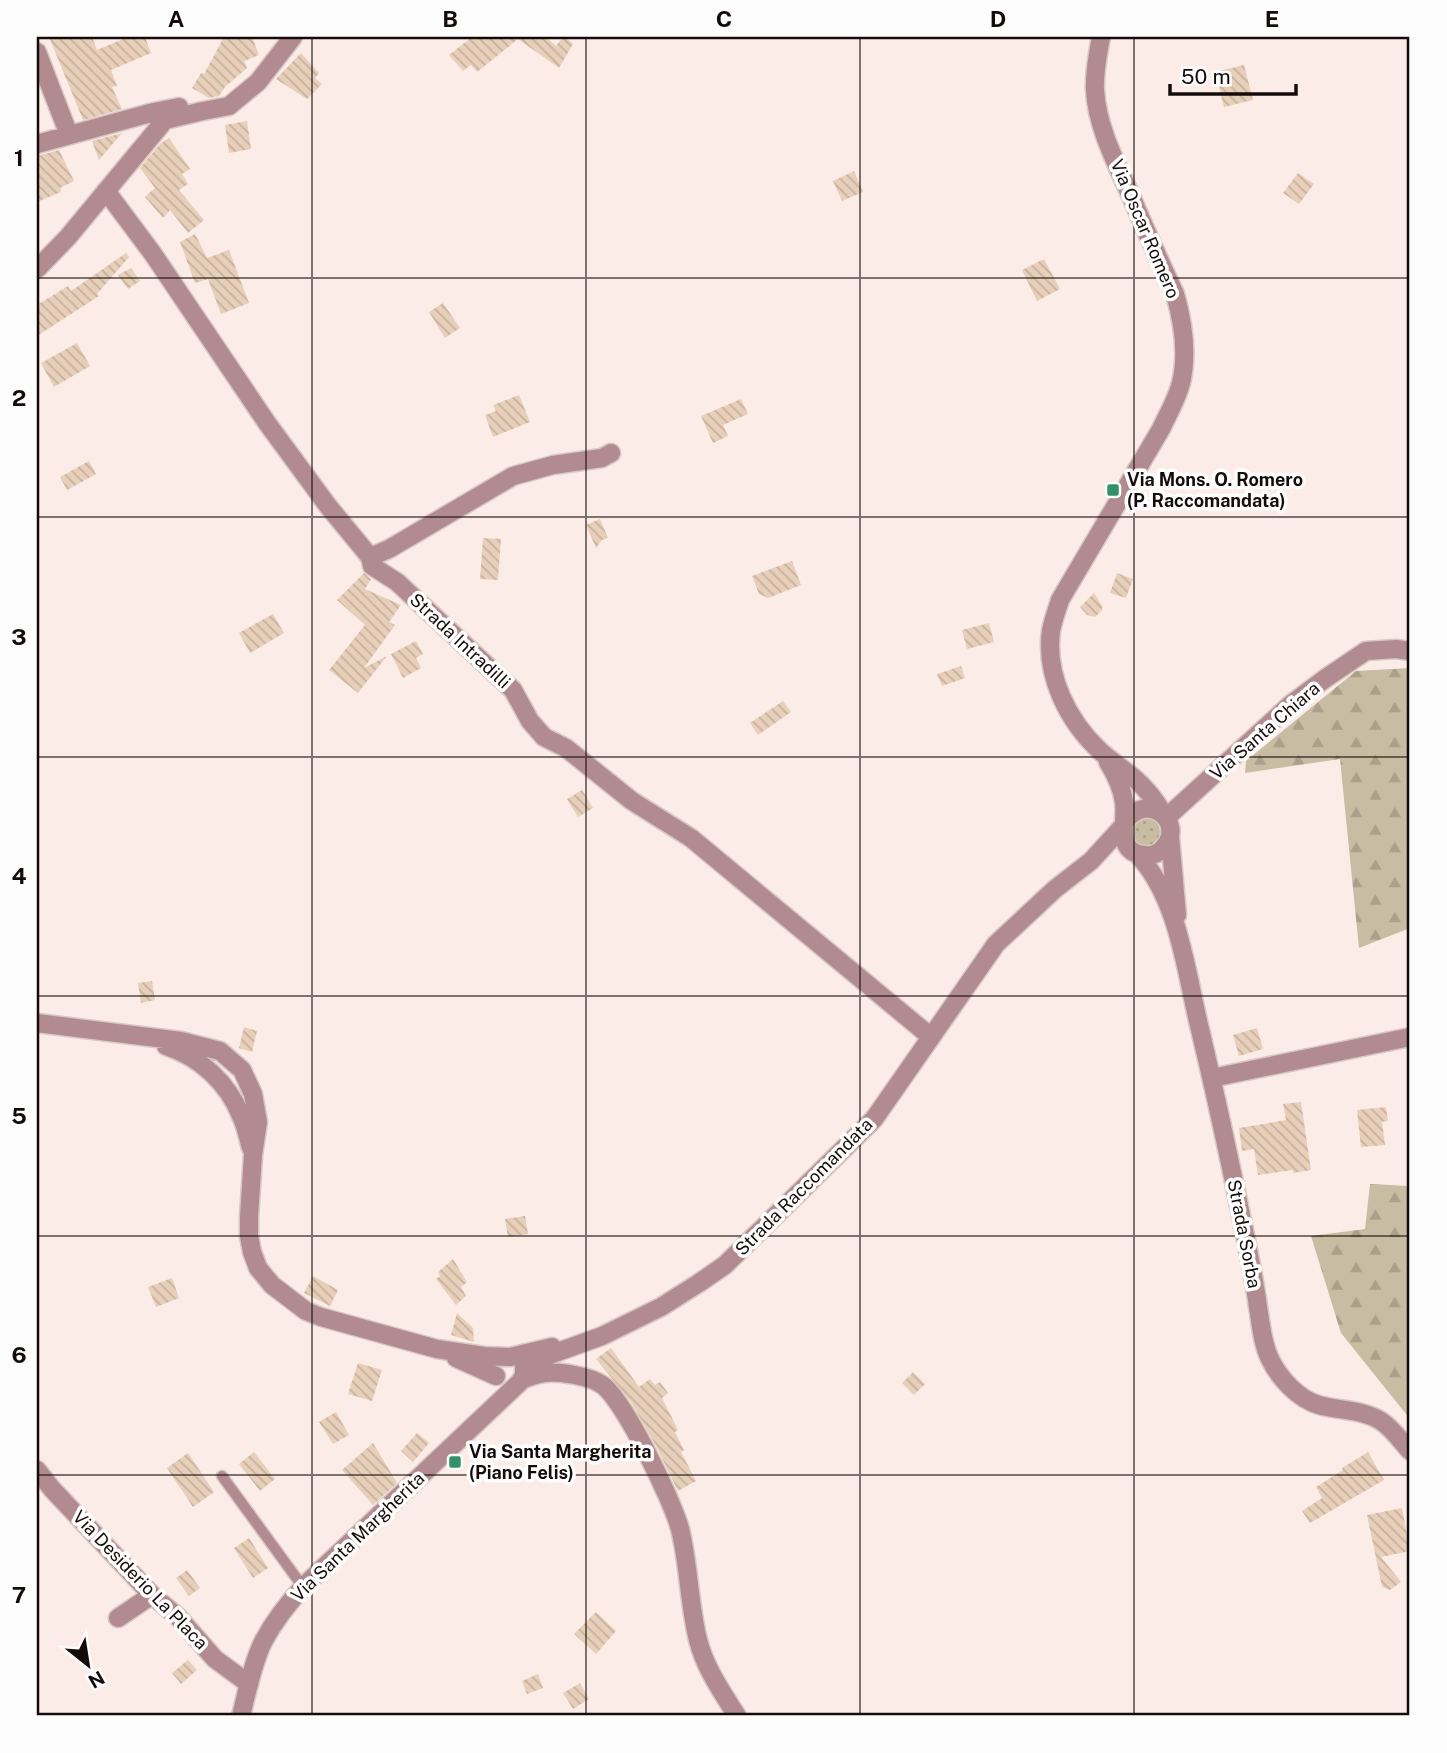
<svg xmlns="http://www.w3.org/2000/svg" width="1447" height="1753" viewBox="0 0 1447 1753" font-family="'Public Sans',sans-serif">
<style>
.green{fill:url(#green-dots)}
.forest{fill:url(#forest-firs)}
.building{fill:url(#building-back-hatch)}
.lines{fill:none;stroke-linecap:round;stroke-linejoin:round}
.service-casing{stroke:#d7c8c4;stroke-width:13}
.minor-casing{stroke:#d7c8c4;stroke-width:21}
.tertiary-casing{stroke:#d7c8c4;stroke-width:21}
.service{stroke:#b18b8f;stroke-width:10}
.minor{stroke:#b18b8f;stroke-width:18}
.tertiary{stroke:#b18b8f;stroke-width:18}
.grid{fill:none;stroke:#140c0a;stroke-width:2;stroke-opacity:0.55}
.poi-dot{fill:#31916b;stroke:#fdfdfd;stroke-width:2.5}
.labels{text-anchor:middle;stroke-width:7;stroke-linejoin:round;paint-order:stroke}
.street-label{font-size:18px;fill:#140c0a;stroke:#fdfdfd}
.poi-label{font-size:18px;font-weight:bold;fill:#140c0a;stroke:#fdfdfd;text-anchor:start}
.neatline{fill:none;stroke:#140c0a;stroke-width:2.5}
.grid-label{font-size:23px;text-anchor:middle;font-weight:bold;fill:#140c0a}
</style>
<defs>
<pattern id="green-dots" width="8" height="8" patternUnits="userSpaceOnUse" patternTransform="scale(1.75)"><rect width="8" height="8" fill="#c8bca2"/><path d="M2 2h.1M6 6h.1" fill="none" stroke="#aba08a" stroke-width="1.8" stroke-linecap="round"/></pattern>
<pattern id="forest-firs" width="22" height="20" patternUnits="userSpaceOnUse" patternTransform="scale(1.75)"><rect width="22" height="20" fill="#c8bca2"/><path d="M5 1l3.5 6h-7zM16 11l3.5 6h-7z" fill="#aba08a"/></pattern>
<pattern id="building-back-hatch" width="6" height="6" patternUnits="userSpaceOnUse" patternTransform="scale(1.75)"><rect width="6" height="6" fill="#e8cfb9"/><path d="M-1 5l2 2M0 0l6 6M5-1l2 2" fill="none" stroke="#c6b19e"/></pattern>
</defs>
<rect width="100%" height="100%" fill="#fcece8"/>
<path class="green" d="M1132 832a14 14 0 1 1 28 0a14 14 0 1 1-28 0Z"/>
<path class="forest" d="M1410,668V928L1359,948L1340,759L1245,773L1246,761L1356,671Z
M1370,1184L1410,1186V1419L1341,1333L1311,1236L1365,1229Z"/>
<path class="building" d="M49,37H92L97,50L128,37H145L151,53L111,70L117,86L112,87L122,109L83,120Z
M224,37H252L259,55L244,61L247,68L225,87L219,96L209,98L192,88L201,73L204,74Z
M472,37H546L556,46L563,37H565L573,44L559,68L518,39L477,72L471,65L463,71L449,55Z
M301,53L319,73L315,78L322,84L307,99L276,79Z
M1244,65L1253,100L1224,107L1215,72Z
M247,121L251,149L229,153L225,125Z
M122,133L99,160L92,141Z
M169,138L190,169L182,174L188,184L179,190L204,220L188,233L170,210L163,218L145,197L155,188L140,168L161,143Z
M59,150L74,181L60,188L61,192L37,202V156Z
M854,171L863,192L842,201L833,181Z
M1298,173L1314,184L1299,204L1283,193Z
M195,234L207,258L229,250L249,303L221,314L208,279L195,283L180,242Z
M126,253L129,257L97,294L99,296L37,336V305L68,286L71,291Z
M1044,259L1060,289L1037,301L1022,270Z
M131,268L140,281L128,289L118,275Z
M443,303L460,328L445,338L429,312Z
M77,343L90,366L54,387L41,363Z
M519,395L530,422L493,437L485,415L496,411L493,405Z
M741,399L748,414L723,425L728,436L713,443L701,416Z
M89,461L96,474L67,490L60,477Z
M600,519L608,538L602,540L596,548L586,525Z
M483,538L501,539L498,580L480,579Z
M792,561L801,585L768,598L759,594L752,576Z
M364,573L371,579L365,589L401,605L389,622L395,625L364,668L387,656L358,693L329,670L365,625L337,600Z
M1117,573L1133,579L1126,598L1110,593Z
M1094,593L1102,606V610L1095,617L1087,615L1080,607Z
M273,614L284,633L250,653L239,633Z
M989,623L994,642L967,649L962,630Z
M416,641L423,654L416,658L421,668L403,678L391,654Z
M961,666L965,678L942,686L937,674Z
M783,701L791,712L758,735L750,723Z
M582,790L593,808L578,817L567,799Z
M152,981L155,1000L141,1003L138,983Z
M244,1027L257,1031L252,1052L239,1048Z
M1257,1028L1263,1049L1239,1056L1233,1035Z
M1301,1102L1311,1170L1293,1173V1170L1258,1175L1254,1149L1242,1151L1239,1128L1286,1120L1283,1104Z
M1386,1107L1388,1121L1382,1122L1385,1145L1361,1147L1357,1110Z
M525,1216L528,1234L508,1237L505,1219Z
M453,1259L467,1282L461,1287L466,1296L456,1305L436,1279L440,1276L438,1272Z
M313,1276L338,1290L330,1306L304,1293Z
M172,1278L179,1298L156,1307L148,1287Z
M457,1313L473,1328L474,1342L451,1335Z
M611,1348L639,1387L650,1379L655,1385L660,1382L668,1393L662,1398L678,1430L675,1432L684,1450L681,1452L696,1481L678,1491L656,1446L631,1402L596,1359Z
M358,1363L382,1370L372,1401L348,1394Z
M913,1372L925,1384L914,1395L902,1383Z
M336,1412L349,1435L333,1444L319,1422Z
M417,1433L429,1443L413,1462L401,1451Z
M373,1443L397,1483L373,1505L342,1470Z
M254,1452L275,1479L260,1491L239,1464Z
M1368,1452L1384,1480L1310,1523L1302,1511L1322,1498L1316,1487L1343,1470L1342,1468Z
M188,1453L214,1492L193,1507L167,1468Z
M1402,1508L1410,1551L1381,1557L1401,1582L1390,1590L1382,1587L1367,1515Z
M249,1538L268,1568L253,1578L234,1548Z
M187,1570L200,1588L189,1596L176,1578Z
M596,1612L616,1631L596,1654L574,1634Z
M188,1660L197,1670L181,1684L172,1673Z
M538,1674L543,1688L527,1694L522,1681Z
M580,1683L589,1699L573,1709L563,1693Z"/>
<g class="lines">
<g class="service-casing">
<path id="service" d="M222,1476L303,1587"/>
</g>
<g class="minor-casing">
<path id="minor" d="M106,191L153,254L267,423L328,506L370,557L372,566L397,582L513,690L530,721L544,737L566,748L632,801L691,838L931,1037
M370,557L389,549L513,476L553,465L602,458L611,453
M1166,818L1290,705L1326,678L1366,651L1396,649L1410,651
M1212,1078L1410,1037
M37,1470L52,1489L152,1595L178,1617L215,1659L249,1684
M118,1618L152,1595"/>
</g>
<g class="tertiary-casing">
<path id="tertiary" d="M1101,37C1098,54 1094,72 1095,90C1097,127 1116,163 1131,196C1145,229 1160,262 1175,294C1183,322 1188,354 1181,383C1177,399 1168,414 1161,429L1060,600C1057,610 1053,620 1051,631C1045,676 1068,721 1100,751C1111,761 1123,769 1134,778C1147,789 1156,801 1164,815
M37,52L69,135
M37,144L154,112L179,107
M37,269L68,237L165,120L203,111L229,106L258,82L293,37
M1108,762C1116,775 1122,787 1124,802C1127,821 1114,853 1145,855C1152,856 1160,853 1164,847C1186,822 1147,790 1125,822
M1170,837L1177,915
M1136,853C1177,895 1185,965 1198,1021C1217,1100 1234,1180 1250,1260C1253,1276 1256,1291 1258,1307C1261,1324 1262,1343 1270,1359C1279,1378 1298,1399 1319,1405C1339,1411 1362,1409 1381,1421C1392,1428 1401,1441 1410,1451
M37,1023L181,1041L220,1051L242,1070L253,1094L258,1122L253,1155L249,1217V1236L252,1252L258,1268L272,1285L306,1311L321,1317L437,1349L484,1356L510,1357L552,1347
M166,1046C200,1057 228,1083 241,1116C246,1126 248,1138 251,1148
M456,1358L496,1376
M524,1375L535,1363L544,1357L602,1336L661,1307L699,1283L725,1265L874,1119L996,944L1055,889L1091,861L1123,826
M523,1379C530,1377 537,1374 544,1373C558,1371 589,1376 601,1384C623,1397 673,1502 680,1529C689,1565 689,1604 698,1640C705,1668 722,1692 737,1716
M241,1716C247,1692 252,1665 263,1642C274,1621 289,1602 305,1585L520,1382L524,1375V1366"/>
</g>
<use href="#service" class="service"/>
<use href="#minor" class="minor"/>
<use href="#tertiary" class="tertiary"/>
</g>
<path class="grid" d="M312,37V1716M586,37V1716M860,37V1716M1134,37V1716M37,278H1410M37,517H1410M37,757H1410M37,996H1410M37,1236H1410M37,1475H1410"/>
<g class="poi-dot">
<rect x="1106" y="483" width="14" height="14" rx="3.5"/>
<rect x="448" y="1455" width="14" height="14" rx="3.5"/>
</g>
<g class="labels">
<g class="street-label">
<text transform="translate(1145 229) rotate(67)" y="6">Via Oscar Romero</text>
<text transform="translate(460 641) rotate(43)" y="6">Strada Intradilli</text>
<text transform="translate(1265 731) rotate(-41)" y="6">Via Santa Chiara</text>
<text transform="translate(804 1187) rotate(-45)" y="6">Strada Raccomandata</text>
<text transform="translate(1244 1234) rotate(79)" y="6">Strada Sorba</text>
<text transform="translate(358 1537) rotate(-44)" y="6">Via Santa Margherita</text>
<text transform="translate(140 1580) rotate(46)" y="6">Via Desiderio La Placa</text>
</g>
<g class="poi-label">
<text x="1127" y="486">Via Mons. O. Romero<tspan x="1127" dy="21">(P. Raccomandata)</tspan></text>
<text x="469" y="1458">Via Santa Margherita<tspan x="469" dy="21">(Piano Felis)</tspan></text>
</g>
</g>
<rect width="1447" height="1753" fill="none" stroke="#fdfdfd" stroke-width="77"/>
<g transform="translate(88 1665) rotate(150)" stroke="#fdfdfd" stroke-width="5" paint-order="stroke">
<path d="M0-5L12 26L0 18L-12 26Z" fill="#140c0a"/>
<text y="-10" font-size="19" font-weight="bold" text-anchor="middle" fill="#140c0a">N</text>
</g>
<path d="M1170 84v10h126v-10" fill="none" stroke="#140c0a" stroke-width="3.5"/>
<text x="1181" y="84" font-size="21" fill="#140c0a" stroke="#fdfdfd" stroke-width="5" paint-order="stroke">50 m</text>
<rect x="38" y="38" width="1370" height="1676" class="neatline"/>
<g class="grid-label">
<text x="176" y="27">A</text>
<text x="450" y="27">B</text>
<text x="724" y="27">C</text>
<text x="998" y="27">D</text>
<text x="1272" y="27">E</text>
<text x="19" y="166">1</text>
<text x="19" y="406">2</text>
<text x="19" y="645">3</text>
<text x="19" y="884">4</text>
<text x="19" y="1124">5</text>
<text x="19" y="1363">6</text>
<text x="19" y="1603">7</text>
</g>
</svg>
